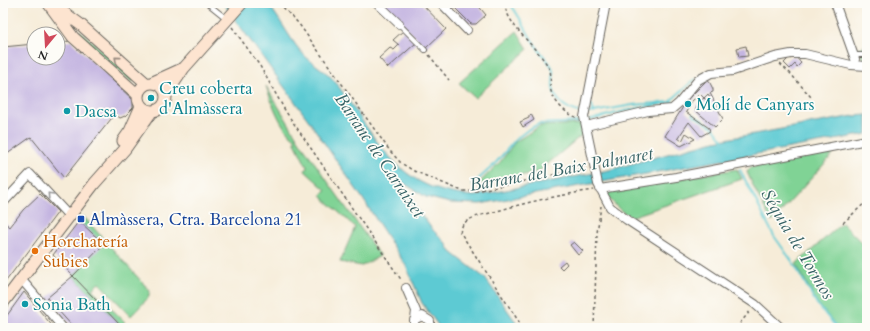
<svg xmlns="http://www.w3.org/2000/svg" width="870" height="331" viewBox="0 0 870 331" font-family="Cardo,serif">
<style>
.green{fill:#80d395;stroke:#4e7858}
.water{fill:#5dcad3;stroke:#3c7378}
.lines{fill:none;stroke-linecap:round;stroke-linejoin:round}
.stream{stroke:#5dcad3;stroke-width:2}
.building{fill:#c4b5e1}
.service-casing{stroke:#68655e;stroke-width:6}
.minor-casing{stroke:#68655e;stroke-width:10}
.secondary-casing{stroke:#68655e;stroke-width:13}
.path{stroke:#68655e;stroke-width:1.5;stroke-dasharray:3 3;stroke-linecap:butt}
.service{stroke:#fff;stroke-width:4}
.minor{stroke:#fff;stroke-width:8}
.secondary{stroke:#fde4d0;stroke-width:11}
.oneway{stroke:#988a7f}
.oneway2{stroke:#999}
.culture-dot{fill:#0f9aa8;stroke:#fdfcf7;stroke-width:1.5}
.transit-dot{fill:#1a4fb4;stroke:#fdfcf7;stroke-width:1.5}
.food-dot{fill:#e8710a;stroke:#fdfcf7;stroke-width:1.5}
.labels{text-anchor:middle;stroke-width:3.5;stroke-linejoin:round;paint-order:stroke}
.culture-label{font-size:17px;fill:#0d838f;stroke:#fdfcf7;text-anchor:start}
.transit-label{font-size:17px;fill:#164399;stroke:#fdfcf7;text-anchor:start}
.food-label{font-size:17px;fill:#c56008;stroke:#fdfcf7;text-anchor:start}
.water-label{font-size:18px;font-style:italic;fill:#366265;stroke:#fdfcf7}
</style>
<rect width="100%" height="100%" fill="#fdfcf7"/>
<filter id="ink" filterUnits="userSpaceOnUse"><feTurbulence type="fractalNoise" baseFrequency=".025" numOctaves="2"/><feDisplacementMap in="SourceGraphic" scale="8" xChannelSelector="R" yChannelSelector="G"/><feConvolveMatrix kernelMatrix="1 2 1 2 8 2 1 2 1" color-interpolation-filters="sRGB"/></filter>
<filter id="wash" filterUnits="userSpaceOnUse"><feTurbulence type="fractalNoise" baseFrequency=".012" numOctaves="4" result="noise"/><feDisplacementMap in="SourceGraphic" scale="16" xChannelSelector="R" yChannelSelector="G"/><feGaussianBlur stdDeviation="0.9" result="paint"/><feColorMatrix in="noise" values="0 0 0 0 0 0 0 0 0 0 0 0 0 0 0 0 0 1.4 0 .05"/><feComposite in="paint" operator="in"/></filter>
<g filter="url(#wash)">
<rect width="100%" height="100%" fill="#f6ecd8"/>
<path class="green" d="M80,31L135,79L132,82L78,34Z
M517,31L528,49L475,98L459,83Z
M867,45V62H864L859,48Z
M266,86L300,142L380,256L362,266L340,262L355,227L321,196L326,190L305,171L307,167L295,143V139C280,128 272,103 266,86Z
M582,124L584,133L538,172L481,184L480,182L501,161L515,142L540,126Z
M834,150V153L772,222L755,190L747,172L751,167Z
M737,169L742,179L631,217L620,210L606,195L611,190Z
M83,216L150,291L148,298L131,316L99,283L92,289L125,322L121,326L73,276L103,244L79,221Z
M842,223L867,248V328H838L817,303L796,264Z"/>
<path class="water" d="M223,3H267C281,19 292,44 306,57C316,66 328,72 336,83C378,139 396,192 475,196L609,170L715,141L854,116L867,115V134L480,204L450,203L426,197L389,174L433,230L446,243L451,252L485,278L520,328H440L422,303L406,266L363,199L309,121Z"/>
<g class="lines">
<path class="stream" d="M509,3C521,16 526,33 537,47C541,54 548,60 552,67C555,74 552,81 553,88C555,101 567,109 578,112
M770,54L779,51L797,50
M589,105H592L594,113
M588,113L633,105L670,102L675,103
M692,114L714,128L724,141
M590,120L625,111L668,103L695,79
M740,170L774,236L794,264L817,304L837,328
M472,185L494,165L516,139L529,129L539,124L581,122"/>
</g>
<g id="blocks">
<path class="building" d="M382,3H421L446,29L426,48Z
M450,3H476L486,15L476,24H471Z
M404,30L416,43L388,68L379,58L390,48L394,50L399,45L393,40Z
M71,41L133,100V108L125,116L120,118L115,114L64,178L31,137L3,157V47L34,44V58H58V42Z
M746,46L748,56L739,57L737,48Z
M795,56L801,63L797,67L795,64L790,69L784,63L790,57Z
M708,79L713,89V92L710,93L723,119L715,127L695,110L697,108L695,106L704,98L706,100L710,97L708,94L704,98L700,94L692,101L686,112L709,128L710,131L701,136L689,122L678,138L682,141L686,133L695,139L681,146L665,136L688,99Z
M531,114L534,120L523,127L520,122L529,118V116Z
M40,194L58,212L3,285V221L10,227L23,210Z
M79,221L104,244L73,276L53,255Z
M574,242L583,251L578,255L570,245Z
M565,261L567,264L562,269L559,266Z
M73,276L121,326L119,328H74L47,298Z
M24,292L54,328H3V321Z"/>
</g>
</g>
<g filter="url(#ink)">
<use href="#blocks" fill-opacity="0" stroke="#68655e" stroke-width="1"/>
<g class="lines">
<g class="service-casing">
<path id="service" d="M207,3L227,19
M399,24L425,50
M854,55H867"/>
</g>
<g class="minor-casing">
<path id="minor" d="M377,3L399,24
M441,3L467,30
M606,3L584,117L598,184L610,207L627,220L755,304L781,328
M835,3L855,59
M586,126L648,111L672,109L679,103L698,80L711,73L733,71L775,57L791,54H805L851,65L867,66
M600,189L676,177L867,140
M3,203L30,174L69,216
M21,279L63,328
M406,288L416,311L415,319
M414,328V320L422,316L430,321V328"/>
</g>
<g class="secondary-casing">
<path id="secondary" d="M48,3L73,37L138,95
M55,6L81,25L147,84
M151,83L184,68
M138 97a14 14 0 1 1 28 0a14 14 0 1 1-28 0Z
M166,95L184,68L242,3
M123,141L130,131L141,106
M3,303L94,184L125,149L152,111"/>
</g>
<path class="path" d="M279,3L299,24L390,151L401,163L414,171L462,191H476L587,168
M504,3C509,29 537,46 549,68C552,74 550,80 550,86C551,99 565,114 576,117
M613,6L646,3
M232,27L260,66L286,112L402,281
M429,55L449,80
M780,64L790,73L811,97
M843,223L867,201
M523,328L460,232L463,224C472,216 483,215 494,212C527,202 560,195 594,190
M594,328L597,233L601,206
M736,328L751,310"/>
<use href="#service" class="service"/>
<use href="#minor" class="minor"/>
<use href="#secondary" class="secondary"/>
</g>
<defs><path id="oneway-chevron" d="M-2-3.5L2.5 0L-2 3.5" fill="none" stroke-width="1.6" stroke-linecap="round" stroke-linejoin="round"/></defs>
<use class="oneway" href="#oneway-chevron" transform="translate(117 59) rotate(-139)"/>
<use class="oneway2" href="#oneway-chevron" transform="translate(50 195) rotate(-133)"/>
</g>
<g class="culture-dot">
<circle cx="151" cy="98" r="4"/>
<circle cx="688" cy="104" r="4"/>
<circle cx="67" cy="111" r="4"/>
<circle cx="25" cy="304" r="4"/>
</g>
<rect class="transit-dot" x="77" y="215" width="8" height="8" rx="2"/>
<circle class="food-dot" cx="35" cy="251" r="4"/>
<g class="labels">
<g class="culture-label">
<text x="159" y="94">Creu coberta<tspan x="159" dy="20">d'Almàssera</tspan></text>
<text x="696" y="110">Molí de Canyars</text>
<text x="75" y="117">Dacsa</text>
<text x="33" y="310">Sonia Bath</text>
</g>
<g class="transit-label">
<text x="89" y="225">Almàssera, Ctra. Barcelona 21</text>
</g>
<g class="food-label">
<text x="43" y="247">Horchatería<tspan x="43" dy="20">Subies</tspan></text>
</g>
<g class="water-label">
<text transform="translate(380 155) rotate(56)" y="6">Barranc de Carraixet</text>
<text transform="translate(561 169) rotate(-10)" y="6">Barranc del Baix Palmaret</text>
<text transform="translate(798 244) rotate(59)" y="6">Séquia de Tormos</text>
</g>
</g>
<rect width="870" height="331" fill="none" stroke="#fdfcf7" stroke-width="16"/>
<g transform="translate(46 46) rotate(198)"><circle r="19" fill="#fdfcf7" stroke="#a3a29f"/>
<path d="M0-3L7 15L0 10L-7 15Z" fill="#d1495b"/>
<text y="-6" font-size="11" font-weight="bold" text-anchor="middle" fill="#1c1c1c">N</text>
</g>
</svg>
